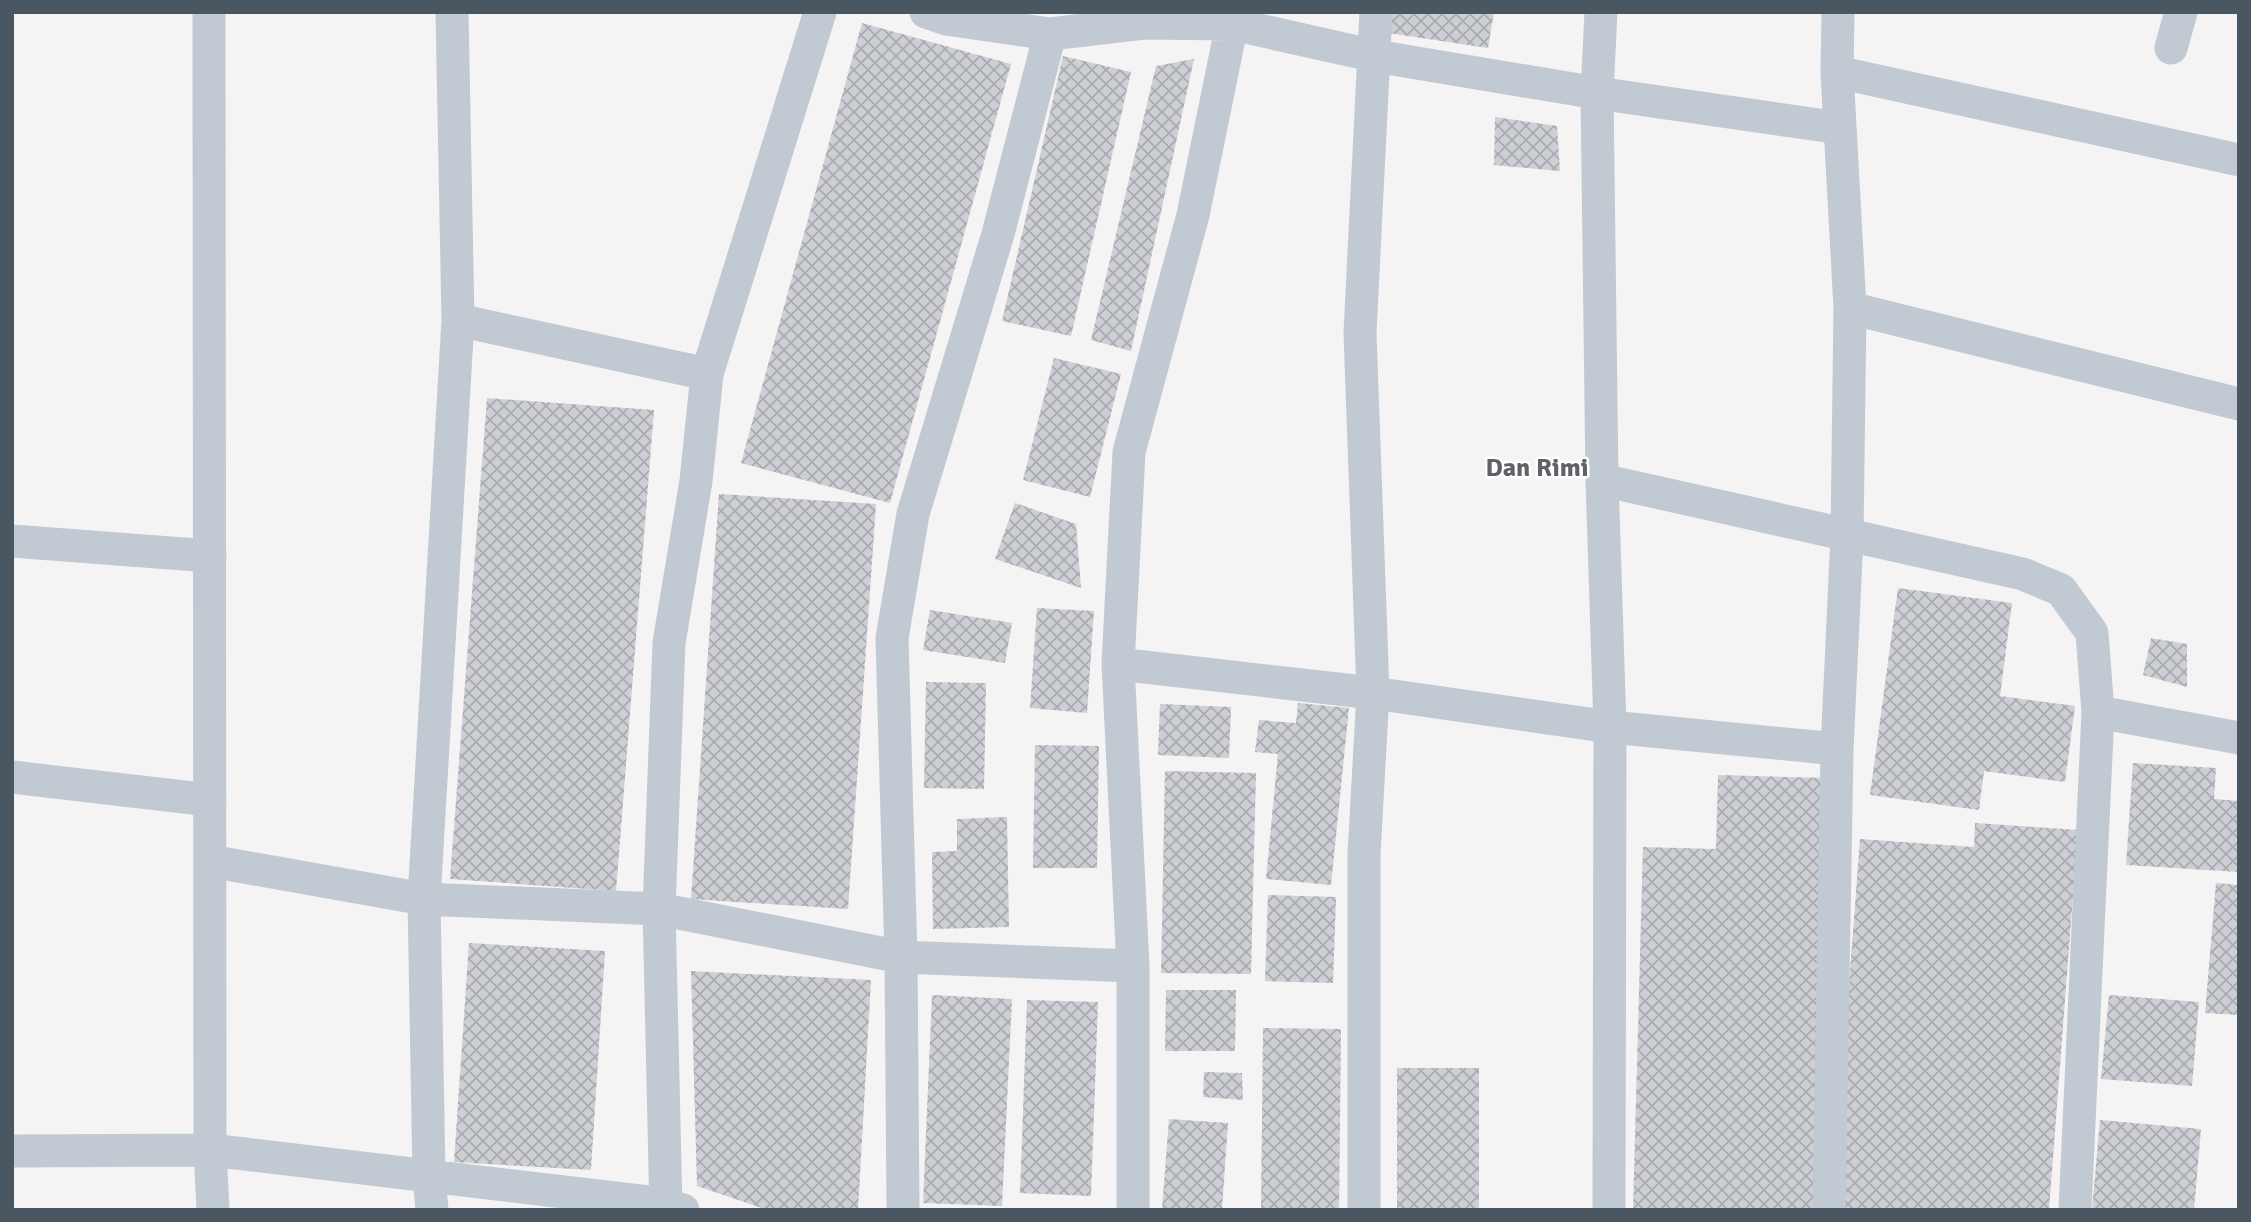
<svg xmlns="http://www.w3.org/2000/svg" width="2251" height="1222" viewBox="0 0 2251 1222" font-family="Signika,sans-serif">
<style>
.building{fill:url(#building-cross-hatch)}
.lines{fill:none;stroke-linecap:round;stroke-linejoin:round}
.minor{stroke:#c1cad2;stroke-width:33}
.labels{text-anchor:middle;stroke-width:5;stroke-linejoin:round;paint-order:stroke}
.district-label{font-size:26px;font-weight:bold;fill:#5f6368;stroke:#fff}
</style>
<defs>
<pattern id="building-cross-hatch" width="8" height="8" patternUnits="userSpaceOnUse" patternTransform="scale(1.75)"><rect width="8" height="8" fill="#cdcfd5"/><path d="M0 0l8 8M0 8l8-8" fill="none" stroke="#a8abb0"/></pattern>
</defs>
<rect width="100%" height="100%" fill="#f5f3f3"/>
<path class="building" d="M1391,12H1494L1488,48L1388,33Z
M862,23L1011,64L890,503L741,463Z
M1063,56L1131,72L1071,336L1002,321Z
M1194,59L1131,351L1091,340L1156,66Z
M1495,117L1557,126L1560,171L1494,165Z
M1054,358L1121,374L1090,497L1023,480Z
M487,398L654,410L616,891L450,879Z
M719,494L876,504L848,909L691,899Z
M1015,503L1076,524L1081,588L995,559Z
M1898,588L2012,603L2000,696L2075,706L2065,782L1984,771L1979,810L1870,795Z
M1037,608L1094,611L1087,713L1030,708Z
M930,610L1012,623L1005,663L923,650Z
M2151,638L2187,644V687L2143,675Z
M926,682L986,683L984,789L924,788Z
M1298,703L1349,708L1331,885L1266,879L1278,754L1255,752L1259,720L1296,723Z
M1160,704L1231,707L1229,758L1158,755Z
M1035,745L1099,746L1097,868H1033Z
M2133,763L2216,768L2214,799L2239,801V872L2126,865Z
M1165,771L1256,773L1251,974L1161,973Z
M1718,775L1827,778L1815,1210H1633L1643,847L1716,849Z
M1007,817L1009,927L933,929L932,852L957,851V819Z
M1975,823L2078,830L2049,1210H1832L1860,839L1974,847Z
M2216,883L2239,885V1015L2205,1013Z
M1268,895L1336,897L1333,983L1265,981Z
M469,943L605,951L591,1170L454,1162Z
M691,971L871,980L858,1210H768L697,1186Z
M1166,990H1236L1235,1051H1165Z
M932,995L1012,999L1002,1206L923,1203Z
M2109,995L2199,1002L2192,1086L2101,1079Z
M1027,1000L1098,1002L1091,1196L1020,1193Z
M1263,1028L1341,1029L1339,1210H1261Z
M1397,1068H1479V1210H1397Z
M1204,1072L1242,1073L1243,1100L1203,1097Z
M1169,1119L1228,1123L1222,1210H1162Z
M2100,1120L2201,1129L2194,1210H2092Z"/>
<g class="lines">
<path class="minor" d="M209,12L210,1150L213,1210
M926,12L946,19L1050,34L1144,23L1232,24L1375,56L1597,93L1840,128
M1601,12L1597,93L1602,480L1610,727L1609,1210
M2171,48L2181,12
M1837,72L2239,160
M1850,308L2239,404
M458,320L707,374
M1602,480L2023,574L2061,590L2092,633L2098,712L2075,1210
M12,541L210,556
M1118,664L1373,693L1610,727L1837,749
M2098,712L2239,738
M12,777L210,800
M210,861L424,899L659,909L901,957L1133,966
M12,1151L210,1150L666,1204L683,1210
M432,1210L429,1175L424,899L458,320L452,12
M666,1210L659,909L669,643L696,481L707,374L820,12
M903,1210L901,957L892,638L913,514L998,234L1050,34
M1133,1210V966L1118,664L1129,452L1193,215L1232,24
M1364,1210V854L1373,693L1360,333L1376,12
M1829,1210L1837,749L1847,536L1850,308L1837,72L1838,12"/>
</g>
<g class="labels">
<g class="district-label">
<text x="1537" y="476">Dan Rimi</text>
</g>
</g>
<rect width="2251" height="1222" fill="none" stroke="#4a5661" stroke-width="28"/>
</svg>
